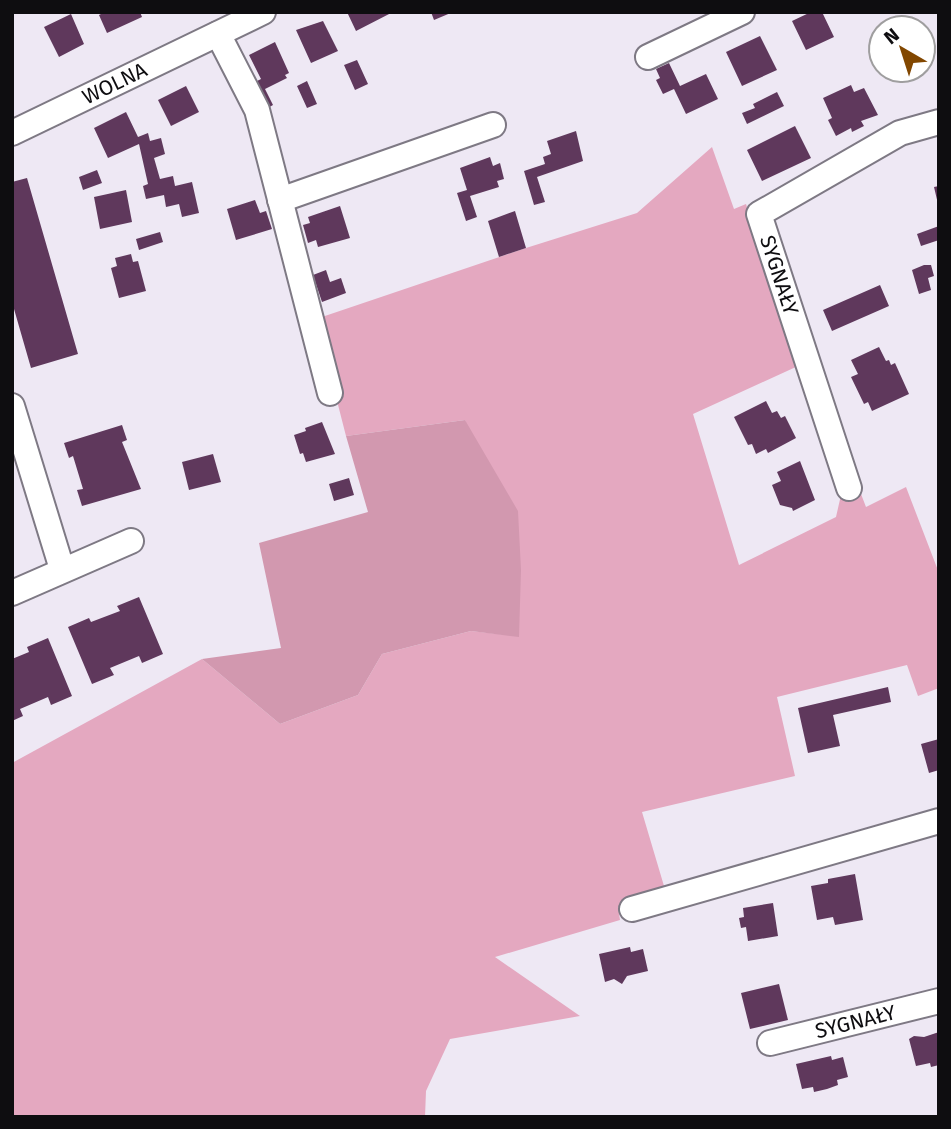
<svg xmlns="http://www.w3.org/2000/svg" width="951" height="1129" viewBox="0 0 951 1129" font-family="'Fira Sans',sans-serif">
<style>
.green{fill:#e4a8c0}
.forest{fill:#d298af}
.building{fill:#5f385c}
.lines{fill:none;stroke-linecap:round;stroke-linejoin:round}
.minor-casing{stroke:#7e7984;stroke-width:28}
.minor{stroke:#fff;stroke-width:24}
.labels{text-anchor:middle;stroke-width:7;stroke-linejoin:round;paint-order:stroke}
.street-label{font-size:21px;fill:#0e0d10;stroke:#fff}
</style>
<rect width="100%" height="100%" fill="#eee8f4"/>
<path class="green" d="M712,147L734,209L746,204L798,366L693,414L739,565L836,517L841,495L861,494L866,507L906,487L939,573V688L918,696L907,665L777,697L795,776L642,812L664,886L618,907L620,920L495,957L580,1016L450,1039L426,1091L425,1117H12V763L202,659L280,724L358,695L382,654L471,631L518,636L465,420L346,436L316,319L526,248L637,213Z"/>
<path class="forest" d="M465,420L518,511L521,570L519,637L471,631L382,654L358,695L280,724L202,659L281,648L259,543L368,512L346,436Z"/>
<path class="building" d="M105,12H140L142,17L107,33L99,15Z
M347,12H393L356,31Z
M431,12H453L434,20Z
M811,12H822L834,37L806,50L792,21Z
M71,14L84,44L59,57L44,27Z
M323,21L338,51L311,63L296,30Z
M760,36L777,70L742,86L726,52Z
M275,42L289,73L285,75L287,78L265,89L273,105L264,110L251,84L261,79L249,55Z
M357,60L368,84L355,90L344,65Z
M669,63L680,86L706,74L718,99L686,114L674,89L663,94L656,80L660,78L656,69Z
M307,81L317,104L307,108L297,86Z
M851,85L854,92L864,88L878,115L861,121L864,126L852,132L851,128L836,136L828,120L832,118L823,98Z
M186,86L199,112L171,126L158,100Z
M777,92L784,106L747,124L742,113L755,108L753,104Z
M126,112L138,137L148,133L150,141L161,138L165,154L154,158L160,179L173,176L175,186L192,182L199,213L182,217L179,204L166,207L164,195L146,199L143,186L148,184L139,144L108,158L94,128Z
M795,126L811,158L762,181L747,150Z
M576,131L583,161L537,177L545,202L534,205L524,171L545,164L543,157L551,154L547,141Z
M490,157L493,166L500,163L504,179L497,181L499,187L470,196L477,217L466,221L457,193L467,190L460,168Z
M97,170L102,183L83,190L79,177Z
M27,178L78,354L31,368L12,302V182Z
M939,186V204H938L934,187Z
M126,190L132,222L100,229L94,197Z
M255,200L260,213L266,211L272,229L236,240L227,209Z
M340,206L350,238L318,247L316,240L308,243L303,225L310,223L308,217Z
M515,211L526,248L499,257L488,221Z
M939,226V240L921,246L917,234Z
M160,232L163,242L139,250L136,239Z
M131,254L133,262L138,261L146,291L119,298L111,268L117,266L115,258Z
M924,265H931L934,276L928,278L931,290L919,294L912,270Z
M326,270L330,282L341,278L346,293L322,302L313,275Z
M880,285L889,306L832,331L823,310Z
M879,347L886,361L889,360L891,365L895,363L909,394L872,411L868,402L864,404L851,377L858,374L851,360Z
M766,401L772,413L777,411L781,418L785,416L796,438L768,453L766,449L756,454L752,444L748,445L734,417Z
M322,422L335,454L306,462L303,453L300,454L294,435L306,431L305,428Z
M122,425L127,440L122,442L141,489L82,506L77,490L83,489L73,456L69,458L64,443Z
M213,454L221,482L189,490L182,462Z
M800,461L815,500L793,511L792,508L780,505L772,485L781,481L777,472Z
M349,478L354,495L334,501L329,484Z
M139,597L163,654L142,663L139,656L110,668L114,675L92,684L68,627L89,618L91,622L120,611L117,606Z
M48,638L72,696L51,705L48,697L20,709L23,716L12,721V659L29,652L27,647Z
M888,687L891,702L833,715L840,746L808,753L798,708Z
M939,739V770L929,773L921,744Z
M855,874L863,920L835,925L833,917L817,920L811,886L828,883V879Z
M773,903L778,936L748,941L746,927L741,928L739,918L744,917L743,908Z
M630,947L631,952L643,949L648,971L627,976L622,984L614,979L605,982L599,954Z
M779,984L788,1020L750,1029L741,993Z
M939,1032V1065L931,1067L930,1063L916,1066L909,1039L914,1036L924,1037Z
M831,1056L832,1060L843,1057L848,1077L837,1080L838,1085L827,1089L814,1092L813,1087L802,1089L796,1064Z"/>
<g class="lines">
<g class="minor-casing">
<g id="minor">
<path d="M218,34L257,110L330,393"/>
<path d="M648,57L742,12"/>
<path id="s1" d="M12,133L263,12"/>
<path d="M280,200L493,125"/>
<path d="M12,406L62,569"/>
<path d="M849,488L759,214L900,133L939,122"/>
<path d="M12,593L131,541"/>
<path d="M632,909L939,821"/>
<path id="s2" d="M770,1043L939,1001"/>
</g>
</g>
<use href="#minor" class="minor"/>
</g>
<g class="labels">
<g class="street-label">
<text dy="7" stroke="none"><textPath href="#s1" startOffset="114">WOLNA</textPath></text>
<text transform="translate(779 275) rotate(72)" y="7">SYGNAŁY</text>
<text dy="7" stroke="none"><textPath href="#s2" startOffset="88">SYGNAŁY</textPath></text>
</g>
</g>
<rect width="951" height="1129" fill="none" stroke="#0e0d10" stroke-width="28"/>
<g transform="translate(902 49) rotate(321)"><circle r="33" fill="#ffffff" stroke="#9f9e9f" stroke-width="2"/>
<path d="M0-5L12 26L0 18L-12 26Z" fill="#824700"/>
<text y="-10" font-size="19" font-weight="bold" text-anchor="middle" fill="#0e0d10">N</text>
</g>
</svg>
